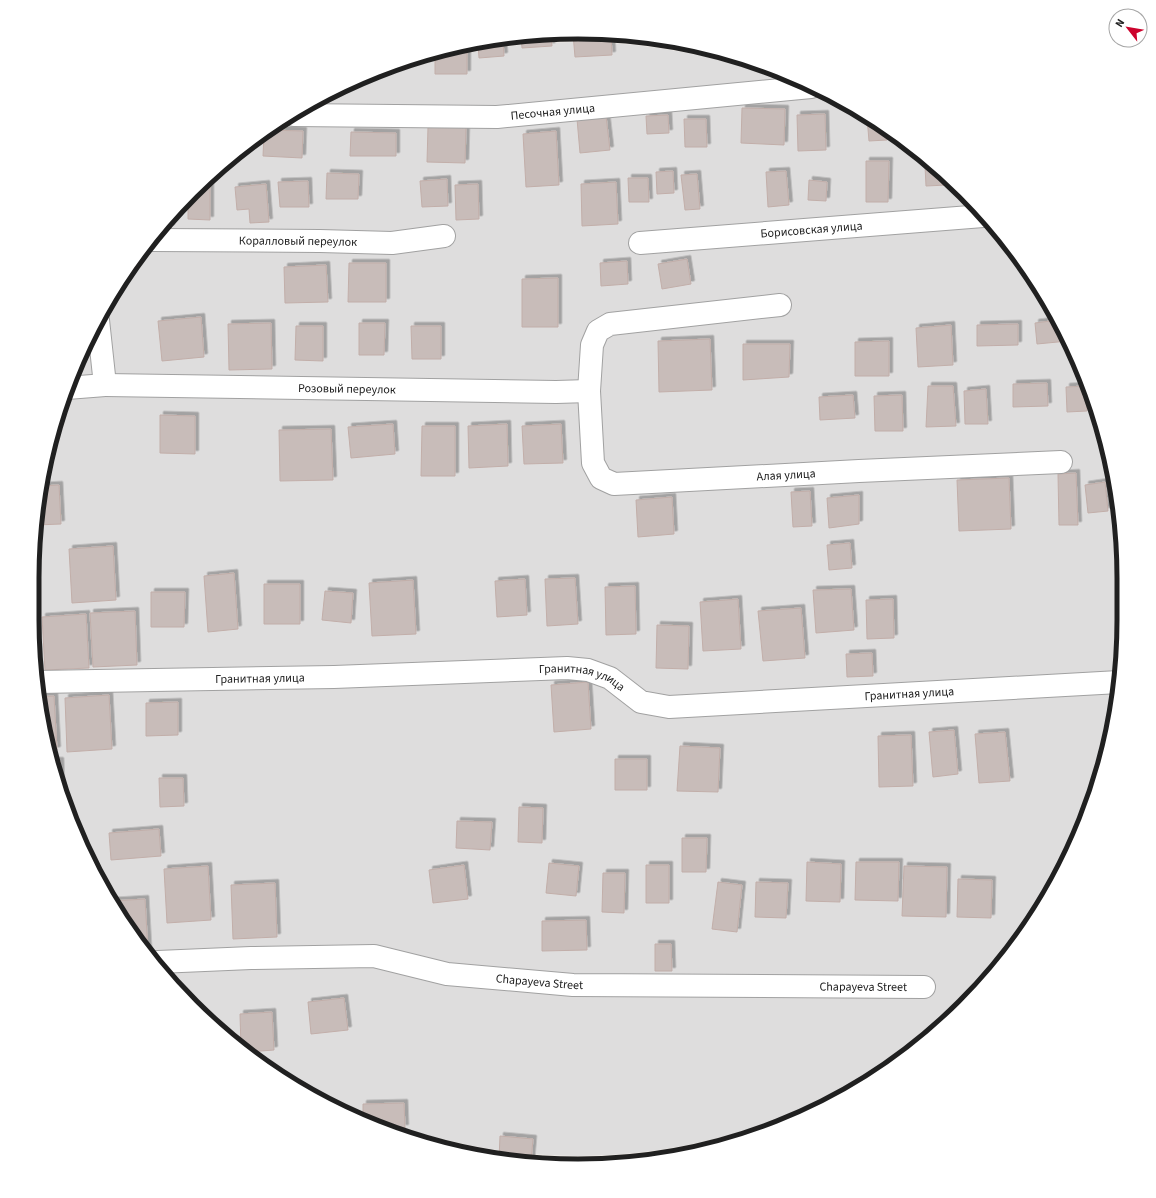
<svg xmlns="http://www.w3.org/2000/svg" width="1156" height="1198" viewBox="0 0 1156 1198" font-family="'Source Sans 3',sans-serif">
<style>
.residential{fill:#dedddd}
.building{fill:#c8bcb9;stroke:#c2aea9;filter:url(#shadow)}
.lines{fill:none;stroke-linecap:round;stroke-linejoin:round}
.street-casing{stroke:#a1a1a1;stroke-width:24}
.street{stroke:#fff;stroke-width:22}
.labels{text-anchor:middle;stroke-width:3;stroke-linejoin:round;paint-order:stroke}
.street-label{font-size:12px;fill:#202020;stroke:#fff}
.rim{fill:none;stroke:#202020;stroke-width:5}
</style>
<defs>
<filter id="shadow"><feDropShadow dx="3.5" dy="-3.5" stdDeviation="0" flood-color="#0004"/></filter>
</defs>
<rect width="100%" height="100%" fill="#f0ebe6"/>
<path class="residential" d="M21 599a557 557 0 1 1 1114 0a557 557 0 1 1-1114 0Z"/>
<path class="building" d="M542,33H551L552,46L522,48L521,37Z
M573,34L611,35L612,55L575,57Z
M503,40L504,56L479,58L478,44Z
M467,46V74H435V51Z
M375,74L376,79L360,80Z
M742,108L785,109L784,145L741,143Z
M825,114L826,150L798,151L797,115Z
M668,115L669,133L647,134L646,116Z
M606,116L610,150L580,153L577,119Z
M867,117L887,131V140L869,141Z
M684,119H706L707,147H685Z
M428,127H466L465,163L427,162Z
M269,130L303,131L302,158L263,156L264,134Z
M556,131L559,185L526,187L523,134Z
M351,132L396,133V156H350Z
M866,161H889L888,202H866Z
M925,166H935L938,167L946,177L947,185L926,186Z
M673,171L674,193L657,194L656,172Z
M786,171L789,205L768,207L766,172Z
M327,173L359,174L358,199H326Z
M697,174L700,209L685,210L681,175Z
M210,178V220L188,219V198Z
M628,178H648L649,202H629Z
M447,179L448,206L422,207L420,181Z
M809,180L827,182L826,201L808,200Z
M308,181L309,207H280L278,182Z
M616,182L618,224L582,226L581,184Z
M266,184L269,222L250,223L249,209L237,210L235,187Z
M478,184L479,219L456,220L455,185Z
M171,215V228H161L167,218Z
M687,259L691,284L662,289L658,264Z
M627,261L628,284L601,286L600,263Z
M349,263H386V302H348Z
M326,265L328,302L285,303L284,267Z
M558,278V327H522V279Z
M201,317L204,357L162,361L158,321Z
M1058,320L1067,336L1068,341L1037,344L1035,323Z
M271,323L272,369L229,370L228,324Z
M359,323H385L384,355H359Z
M1018,324V345L977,346V325Z
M951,325L953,365L918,367L916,328Z
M296,326H323V361L295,360Z
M411,326H441V359H412Z
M710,339L712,390L659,392L658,341Z
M889,341V376H855V342Z
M743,344H790L789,377L743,380Z
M1047,383L1048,406L1013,407V384Z
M928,386H953L956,426L926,427Z
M1086,386L1087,411L1067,412L1066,387Z
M986,389L988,424H965L964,391Z
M853,395L855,418L820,420L819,397Z
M902,395L903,431H875L874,396Z
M160,415L195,416V454L160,453Z
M393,424L395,454L351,458L348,427Z
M507,424L508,466L469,468L468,426Z
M561,424L563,463L524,464L522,426Z
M422,426H455V476H421Z
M331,429L333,480L280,481L279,430Z
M1076,473L1078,525H1059L1058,474Z
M1009,478L1011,529L959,531L957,480Z
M1105,482L1108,511L1088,513L1085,485Z
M59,485L61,524L36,525L37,507L42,486Z
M810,491L812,526L793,527L791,492Z
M859,495V524L829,528L827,498Z
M672,497L674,534L638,537L636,500Z
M850,543L852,568L829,570L827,545Z
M113,546L116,600L72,603L69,549Z
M234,573L238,629L208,632L204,576Z
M575,578L578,624L547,626L545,579Z
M525,579L527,615L497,617L495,581Z
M413,580L416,634L372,636L369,583Z
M264,584H300V624H264Z
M635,586L636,634L606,635L605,587Z
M851,589L854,630L816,633L813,590Z
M325,591L353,593L351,623L322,620Z
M151,592H185L184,627H151Z
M738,599L741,649L703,651L700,602Z
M893,599L894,638L867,639L866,600Z
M801,608L805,658L763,661L758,611Z
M135,611L137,665L93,667L90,613Z
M86,614L89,668L45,670L42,617Z
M36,615L39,670H37L32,620V616Z
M657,625L689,626L688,669L656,668Z
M872,653L873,676L847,677L846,654Z
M588,682L591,729L554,732L551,685Z
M109,695L112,749L67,752L65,698Z
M54,696L57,750L50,751L43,727L40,697Z
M178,702V735L146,736V703Z
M954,730L958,774L933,777L929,732Z
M1005,732L1010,781L979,783L975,734Z
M911,735L913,786L879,787L878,736Z
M680,746L720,748L718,792L677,791Z
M615,759H647V790H615Z
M53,761H60L61,788Z
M159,778H183L184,806L160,807Z
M519,807L543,808L542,843L518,842Z
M457,821L492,822L490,850L456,848Z
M159,829L161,856L111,860L109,833Z
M682,838H707L706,872H682Z
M807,862L841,864L840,902L806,901Z
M856,862H899L898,901L855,900Z
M549,863L579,866L576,896L546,893Z
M464,865L468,899L433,903L429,870Z
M646,865H669V903H646Z
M208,866L211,920L167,923L164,869Z
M904,866L947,867L946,917L902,916Z
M603,873H625L624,913L602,912Z
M958,879L992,880L991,918L957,917Z
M718,882L742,885L737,932L712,929Z
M756,882L788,883L786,918L755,917Z
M275,883L277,937L233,939L231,885Z
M145,899L148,951L124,924L112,901Z
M586,920L587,950L542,951V921Z
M655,944H671L672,971H655Z
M344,998L348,1030L311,1034L308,1002Z
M272,1012L274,1050L248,1052L241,1047L240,1014Z
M404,1103L405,1128H383L363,1119V1104Z
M500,1136L533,1139L531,1162L507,1161L499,1159Z"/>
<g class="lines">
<g class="street-casing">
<g id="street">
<path id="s1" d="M294,115L497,117L811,87"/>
<path id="s2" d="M152,240L320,241L392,243L444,236"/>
<path id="s3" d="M640,243L983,216"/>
<path id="s4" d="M780,305L610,324L598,331L592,345L589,391L593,463L601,478L614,484L859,471L1061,462"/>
<path id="s5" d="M105,385L556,392L589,391"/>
<path d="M67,388L105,385L98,320"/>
<path id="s6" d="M38,682L334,677L567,668L588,670L610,678L641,702L669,707L1119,682"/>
<path id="s7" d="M158,962L251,958L374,956L447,974L573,985L924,987"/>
</g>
</g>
<use href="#street" class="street"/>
</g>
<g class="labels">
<g class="street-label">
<text dy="4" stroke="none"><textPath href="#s1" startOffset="259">Песочная улица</textPath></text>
<text dy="4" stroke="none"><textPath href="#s3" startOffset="172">Борисовская улица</textPath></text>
<text dy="4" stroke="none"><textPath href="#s2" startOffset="146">Коралловый переулок</textPath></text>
<text dy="4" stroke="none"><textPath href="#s5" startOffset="242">Розовый переулок</textPath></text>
<text dy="4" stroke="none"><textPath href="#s4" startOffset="522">Алая улица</textPath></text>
<text dy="4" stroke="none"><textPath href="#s6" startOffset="222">Гранитная улица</textPath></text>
<text dy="4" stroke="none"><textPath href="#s6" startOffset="546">Гранитная улица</textPath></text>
<text dy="4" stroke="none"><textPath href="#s6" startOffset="882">Гранитная улица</textPath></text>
<text dy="4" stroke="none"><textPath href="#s7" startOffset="384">Chapayeva Street</textPath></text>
<text dy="4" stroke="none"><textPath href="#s7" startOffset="708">Chapayeva Street</textPath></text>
</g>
</g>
<path d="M0 0H1156V1198H0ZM578 39H578A539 539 0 0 1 1117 578V620A539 539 0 0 1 578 1159H578A539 539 0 0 1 39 620V578A539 539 0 0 1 578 39Z" fill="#fff" fill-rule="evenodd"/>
<path class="rim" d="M578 39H578A539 539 0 0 1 1117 578V620A539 539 0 0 1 578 1159H578A539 539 0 0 1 39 620V578A539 539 0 0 1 578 39Z"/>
<g transform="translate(1128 28) rotate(301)"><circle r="19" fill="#ffffff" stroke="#a6a6a6"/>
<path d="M0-3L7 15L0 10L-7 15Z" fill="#cc032d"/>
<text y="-6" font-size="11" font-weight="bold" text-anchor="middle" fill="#202020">N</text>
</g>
</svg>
